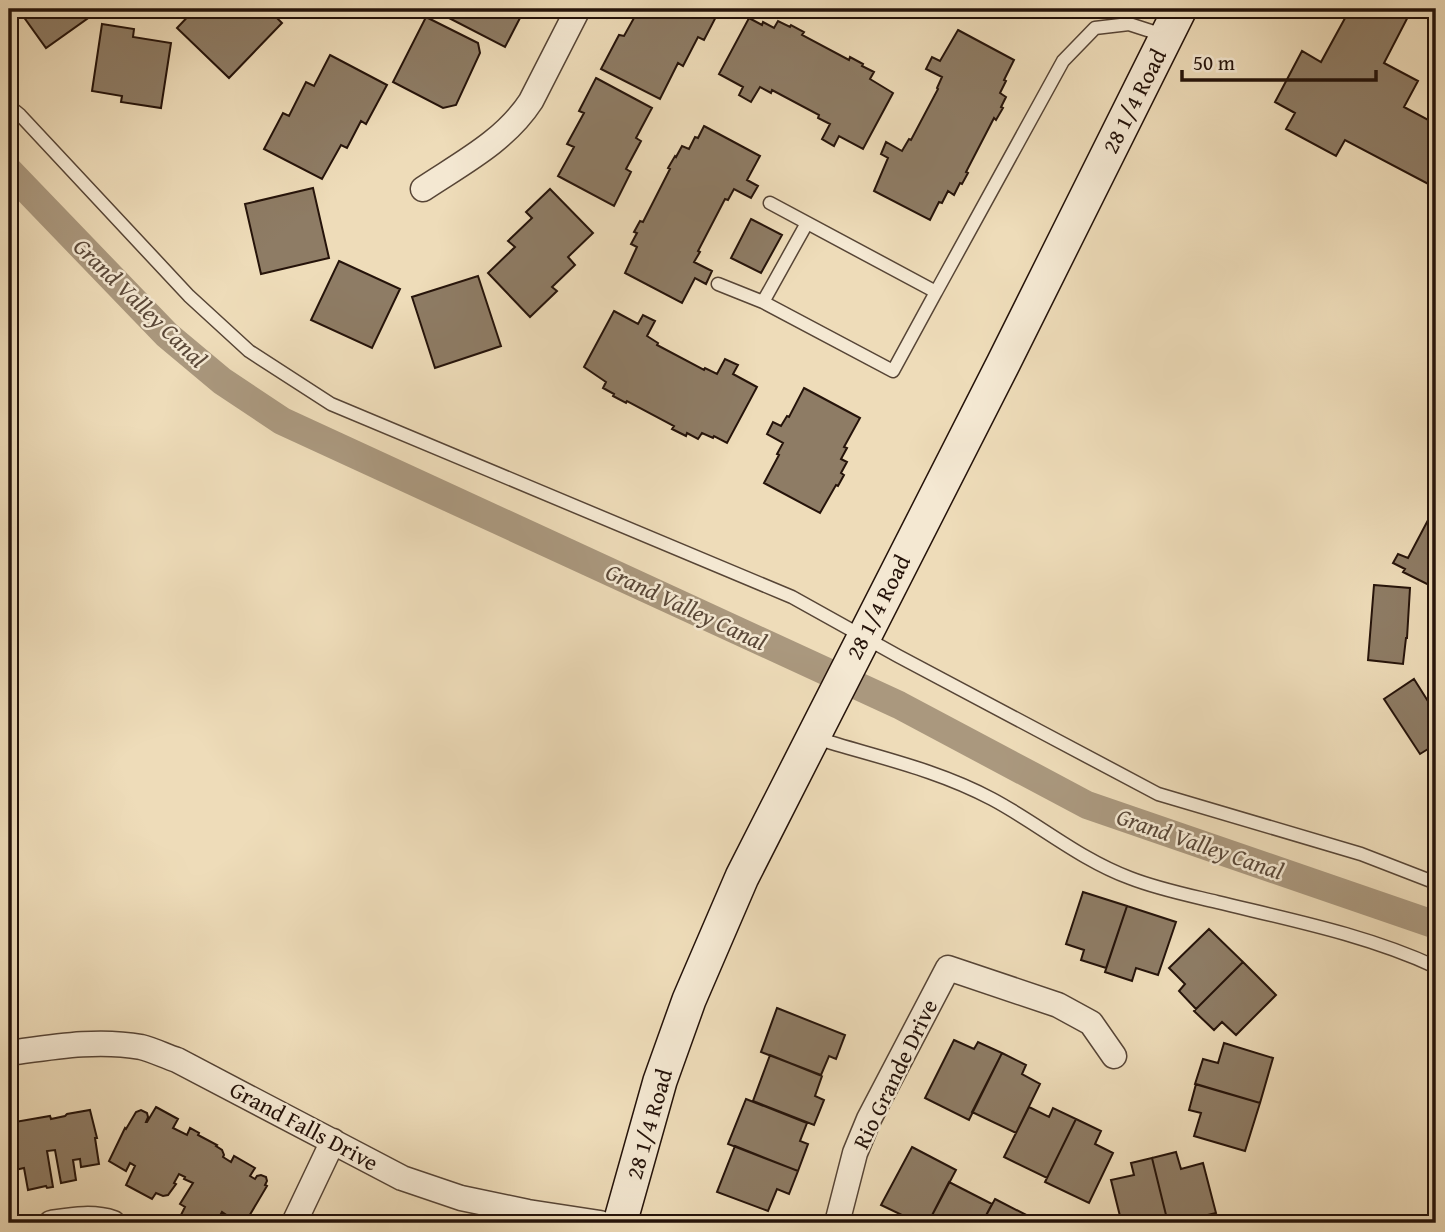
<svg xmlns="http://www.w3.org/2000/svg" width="1445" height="1232" viewBox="0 0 1445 1232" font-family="'Gentium Book Plus',serif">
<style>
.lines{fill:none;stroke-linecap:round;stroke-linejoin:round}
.canal{stroke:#aa987e;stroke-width:28}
.building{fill:#8e7c65;stroke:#25130a;stroke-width:2}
.service-casing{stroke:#574536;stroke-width:15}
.minor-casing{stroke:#574536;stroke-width:27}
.secondary-casing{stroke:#25130a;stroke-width:36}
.service{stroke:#f4e8d2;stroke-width:12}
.minor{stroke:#f4e8d2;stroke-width:24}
.secondary{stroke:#f4e8d2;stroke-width:33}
.labels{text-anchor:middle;stroke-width:5;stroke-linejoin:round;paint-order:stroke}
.street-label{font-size:23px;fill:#25130a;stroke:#f4e8d2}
.water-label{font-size:24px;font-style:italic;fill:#5a4838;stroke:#f4e8d2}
</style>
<rect width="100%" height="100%" fill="#eedcb9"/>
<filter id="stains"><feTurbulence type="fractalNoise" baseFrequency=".00286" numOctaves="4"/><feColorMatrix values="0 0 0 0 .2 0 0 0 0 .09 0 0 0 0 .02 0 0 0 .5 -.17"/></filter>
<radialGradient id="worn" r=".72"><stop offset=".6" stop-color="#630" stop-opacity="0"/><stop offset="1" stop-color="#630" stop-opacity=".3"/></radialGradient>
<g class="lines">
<path class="canal" d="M9,171L167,335L222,381L282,421L899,705L1087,805L1436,925"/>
</g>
<path class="building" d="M18,9H96L98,11L46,48Z
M195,9H268L282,23L229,78L177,28Z
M451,9H516L513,15L520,18L505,47L447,17Z
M639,9H720L704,40L698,37L683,66L678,63L660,99L601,69L619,35L624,36Z
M1350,9H1412L1384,63L1418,81L1404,107L1436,124V188L1345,140L1336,156L1286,129L1295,113L1275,102L1302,51L1321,62Z
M426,17L478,43L480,53L456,105L443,108L393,82Z
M749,18L762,25L763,22L774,28L778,21L790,27L791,25L804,32L802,35L849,60L850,57L863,64L862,66L874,72L870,79L893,93L863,149L839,136L834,146L822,139L830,124L818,118L819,115L772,90L771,93L760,87L751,102L739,95L743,87L719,74Z
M102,24L134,29L133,37L171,43L161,108L121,102L122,96L92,91Z
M958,30L1014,60L1004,80L1006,81L1000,93L1006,97L1001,107L1003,108L996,120L994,118L966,172L968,173L962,184L960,183L954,195L948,191L942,203L939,202L930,220L874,191L888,158L881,154L886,142L902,151L909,139L911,140L938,89L937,88L942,77L926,69L932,57L940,61Z
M330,55L387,85L366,124L361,121L347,148L341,145L322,179L264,149L283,113L289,116L306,82L314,86Z
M596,78L652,108L636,138L641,141L626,169L631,172L614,206L558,176L574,147L567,144L584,113L579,111Z
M704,126L760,156L747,180L758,186L751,198L734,189L728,200L725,199L698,251L700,252L694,262L712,271L706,284L695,278L682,303L625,273L637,247L631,244L637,233L634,232L640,221L643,222L670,169L668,168L675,156L676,157L682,146L689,149L695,137L698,138Z
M313,188L329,258L261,274L245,204Z
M550,189L593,233L568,257L575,265L552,287L557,291L530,317L488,273L515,247L508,241L532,218L526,212Z
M751,219L782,235L761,273L731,258Z
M339,261L400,289L372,348L311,320Z
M478,276L501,346L435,368L412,297Z
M614,311L638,324L643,315L655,321L647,336L658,343L657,345L704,370L705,368L717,374L725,359L738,365L733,374L757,387L727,443L714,436L713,438L702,433L698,439L687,433L686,436L672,429L674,426L627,401L626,403L613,396L614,394L603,388L606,382L584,367Z
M804,388L860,418L844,447L847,448L841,459L847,462L841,473L844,475L838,486L836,485L820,513L764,483L779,455L777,454L783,443L767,434L773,422L781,426L787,416L789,417Z
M1436,505V575L1429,585L1403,572L1405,569L1393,563L1398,554L1408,558Z
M1374,585L1410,588L1407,638H1406L1403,664L1368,660Z
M1414,679L1431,706L1433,705L1436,710V744L1420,754L1384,699Z
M1083,892L1127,906L1106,968L1081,960L1084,950L1066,944Z
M1127,906L1176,922L1158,975L1136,968L1132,981L1105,972Z
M1209,929L1243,962L1196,1009L1179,991L1185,984L1169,968Z
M1243,962L1276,995L1236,1035L1222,1022L1214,1030L1194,1011Z
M777,1008L845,1035L836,1059L829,1056L821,1075L761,1052Z
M954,1040L974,1049L978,1042L1002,1053L969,1120L925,1098Z
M1224,1043L1273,1058L1260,1103L1195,1084L1203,1059L1218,1063Z
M1002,1053L1026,1065L1022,1074L1040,1084L1016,1133L972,1112Z
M770,1055L822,1076L815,1096L824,1100L814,1125L753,1101Z
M1196,1084L1260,1103L1245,1151L1194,1136L1201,1113L1189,1110Z
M746,1099L807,1123L800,1141L808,1144L798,1171L728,1144Z
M156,1107L178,1119L173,1128L187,1135L190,1128L199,1133L198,1135L217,1145L216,1146L222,1150L224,1155L223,1157L231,1162L234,1156L255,1168L250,1176L255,1179L257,1176L261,1175L266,1177L267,1181L265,1185L267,1186L245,1223H224L228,1216L222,1212L216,1223H194L186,1219L187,1217L181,1215L185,1207L180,1204L193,1183L184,1179L185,1177L179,1174L174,1183L176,1184L168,1195L163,1196L156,1193L152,1199L126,1185L135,1166L130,1163L126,1171L109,1161L125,1128L126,1129L136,1112L141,1110L147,1113L148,1117L146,1122H147Z
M1029,1107L1049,1117L1053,1108L1076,1119L1047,1178L1004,1157Z
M90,1110L97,1138H95L99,1164L81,1167L80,1159L73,1160L76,1180L61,1183L55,1150L47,1151L53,1187L47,1188L46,1186L28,1190L24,1168L15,1170L18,1187L16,1190L9,1192V1123L50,1116L51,1119L65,1116L67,1114Z
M1076,1119L1101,1131L1095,1144L1113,1153L1089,1203L1045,1182Z
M735,1146L798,1171L789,1194L777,1189L768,1211L717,1192Z
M912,1147L956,1170L928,1223H899L902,1215L881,1205Z
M1176,1152L1181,1169L1203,1163L1216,1213L1174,1223H1168L1152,1158Z
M1152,1158L1168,1223H1126L1121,1220L1111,1180L1134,1175L1131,1163Z
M949,1182L992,1204L982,1223H928Z
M995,1199L1038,1221L1037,1223H982Z"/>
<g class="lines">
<g class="service-casing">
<path id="service" d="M9,106L20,115L189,296L249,351L331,404L792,597L898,656L1158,794L1361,854L1436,883
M770,203L936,292L1063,61L1095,28L1129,24L1166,36
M718,284L763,302L807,223
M763,302L893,371L936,292
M816,738C876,757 936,769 992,799C1039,824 1079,859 1130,878C1158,889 1188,895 1217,902C1291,920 1367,935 1436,967"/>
</g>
<g class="minor-casing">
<path id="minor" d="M423,189C462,163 505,141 531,101L578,9
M9,1053C53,1047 97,1039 141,1047C153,1050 165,1056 177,1060L402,1178L461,1198L528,1212L600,1223
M51,1223C71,1220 93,1216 113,1223
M294,1223L333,1141
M837,1223L855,1153L869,1119L948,968L1058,1005L1091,1023L1114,1056"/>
</g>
<g class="secondary-casing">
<path id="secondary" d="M620,1223L660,1081L689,1000L742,877L1003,364L1180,9"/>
</g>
<use href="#service" class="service"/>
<use href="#minor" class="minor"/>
<use href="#secondary" class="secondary"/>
</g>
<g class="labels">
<g class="street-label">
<text transform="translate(1134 101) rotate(-63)" y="8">28 1/4 Road</text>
<text transform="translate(878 607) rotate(-63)" y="8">28 1/4 Road</text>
<text transform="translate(895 1074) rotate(-64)" y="8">Rio Grande Drive</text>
<text transform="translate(649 1124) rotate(-74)" y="8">28 1/4 Road</text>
<text transform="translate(304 1126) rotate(28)" y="8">Grand Falls Drive</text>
</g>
<g class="water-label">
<text transform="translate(140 303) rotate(44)" y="8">Grand Valley Canal</text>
<text transform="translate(686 607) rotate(25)" y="8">Grand Valley Canal</text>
<text transform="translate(1200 844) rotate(19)" y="8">Grand Valley Canal</text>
</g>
</g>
<rect width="1445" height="1232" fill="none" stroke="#eedcb9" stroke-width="35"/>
<rect x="10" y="10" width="1424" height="1211" fill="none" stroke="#25130a" stroke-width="3.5"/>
<rect x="18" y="18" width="1410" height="1197" fill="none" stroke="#25130a" stroke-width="2"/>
<path d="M1182 70v10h194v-10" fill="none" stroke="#25130a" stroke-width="3.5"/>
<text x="1193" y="70" font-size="21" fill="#25130a" stroke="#f4e8d2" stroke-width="5" paint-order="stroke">50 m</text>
<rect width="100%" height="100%" filter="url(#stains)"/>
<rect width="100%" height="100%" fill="url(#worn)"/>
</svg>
